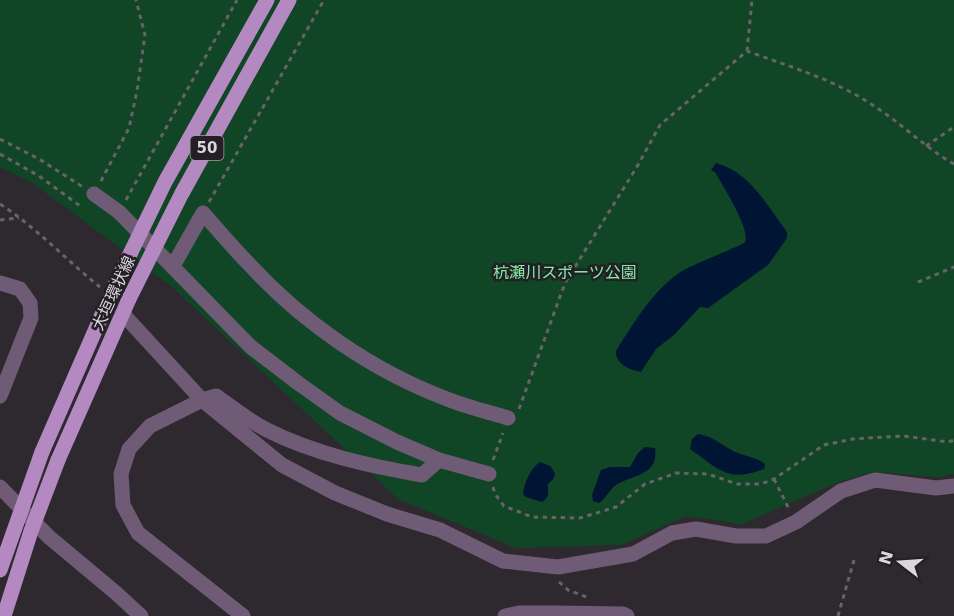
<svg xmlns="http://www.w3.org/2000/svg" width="954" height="616" viewBox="0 0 954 616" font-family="'DejaVu Sans','Noto Sans JP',sans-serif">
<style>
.green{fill:#104526}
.water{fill:#001533}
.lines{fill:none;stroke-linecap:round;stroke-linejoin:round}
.path{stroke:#686368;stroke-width:3;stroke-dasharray:4.5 4.5;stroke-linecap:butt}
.minor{stroke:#705b76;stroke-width:15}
.major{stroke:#b489c1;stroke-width:15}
.major-bridge{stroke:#b489c1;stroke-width:15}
.labels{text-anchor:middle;stroke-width:5;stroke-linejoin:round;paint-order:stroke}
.shield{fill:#241f25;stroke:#a39fa4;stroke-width:1.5}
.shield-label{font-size:15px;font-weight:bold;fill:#dad6da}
.park-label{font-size:16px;fill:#81eba5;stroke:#241f25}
.street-label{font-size:16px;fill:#dad6da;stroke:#241f25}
</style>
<rect width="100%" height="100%" fill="#2e292f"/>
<path class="green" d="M0,0H954V474L939,477L872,472L836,483L742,524L686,516L622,545L516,548L398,499L172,287L34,184L0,167Z"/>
<path class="water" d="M716,163C750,172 767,206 787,232V238L768,265L708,308L700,307L674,335L656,349L641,372C630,370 615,364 616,351C632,325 653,291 679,273C688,266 742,246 745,242C751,229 722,185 715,172L711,170Z
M698,434C714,437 719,443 733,451C743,456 756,457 765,464L764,469C727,483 719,469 690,449L692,439Z
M645,447L655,448C659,476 633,474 616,485C610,489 607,497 599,503L593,501L592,495L601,470L610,467H630L638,453Z
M540,462L550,466L555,473L554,478L548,484C547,493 551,496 542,502L526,497L523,494C524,483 531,468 540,462Z"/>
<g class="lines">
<path class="path" d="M747,51L752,0
M0,139L39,159L83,187
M926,146L954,127
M0,154L39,176L83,208
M101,181L129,128L137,91L145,35L136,0
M126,200L237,0
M209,202L324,0
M0,204C37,228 66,260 100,287
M0,220L19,218
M918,282L954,267
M519,409L565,283L638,165L660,125L747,51C790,67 833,79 871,104C900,122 924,147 954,164
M493,460L503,433
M774,479L789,509
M493,487L495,494L504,506L532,517L580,518L616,507L645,484L676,473L708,474L737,484H761L774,479L824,445L853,439L904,436L948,442L954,440
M559,582L568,590L589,598
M838,616L854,560"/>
<path class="minor" d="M94,194L119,212L251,347L298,383L340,413L397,442L439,460L489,474
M173,266L203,213C218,230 233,248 249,264C303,323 373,371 447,399C467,407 488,412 508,418
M0,283L20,289L30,303L31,318L0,396
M123,314L202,400L282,465L335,493L387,514L440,530L503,561L558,567L633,554L672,533L696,529L736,536H766L796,522L841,491L875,480L936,488L954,486
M0,487L49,537L116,593L141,616
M243,616L138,533L123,505L121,474L129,449L150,426L202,400L216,396C232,407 249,421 267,430C315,454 369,466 422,475L439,460
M505,616L519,613H556
M555,616L556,613L623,614L627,616"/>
<path class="major" d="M42,452L115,285
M58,460L129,299"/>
<path class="major-bridge" d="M115,285L165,182L267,0
M129,299L181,195L289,0
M0,570L42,452
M4,616L31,531L58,460"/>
</g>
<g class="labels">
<rect class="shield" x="190.5" y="136" width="33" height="24" rx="4.5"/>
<g class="shield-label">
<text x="207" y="153">50</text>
</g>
<g class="park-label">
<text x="565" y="278">杭瀬川スポーツ公園</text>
</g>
<g class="street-label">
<text transform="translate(113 293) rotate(-65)" y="6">大垣環状線</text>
</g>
</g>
<g transform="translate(900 562) rotate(287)" stroke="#241f25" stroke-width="4.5" paint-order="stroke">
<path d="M0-4.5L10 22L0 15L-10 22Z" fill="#dad6da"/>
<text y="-9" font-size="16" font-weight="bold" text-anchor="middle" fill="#dad6da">N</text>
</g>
</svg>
